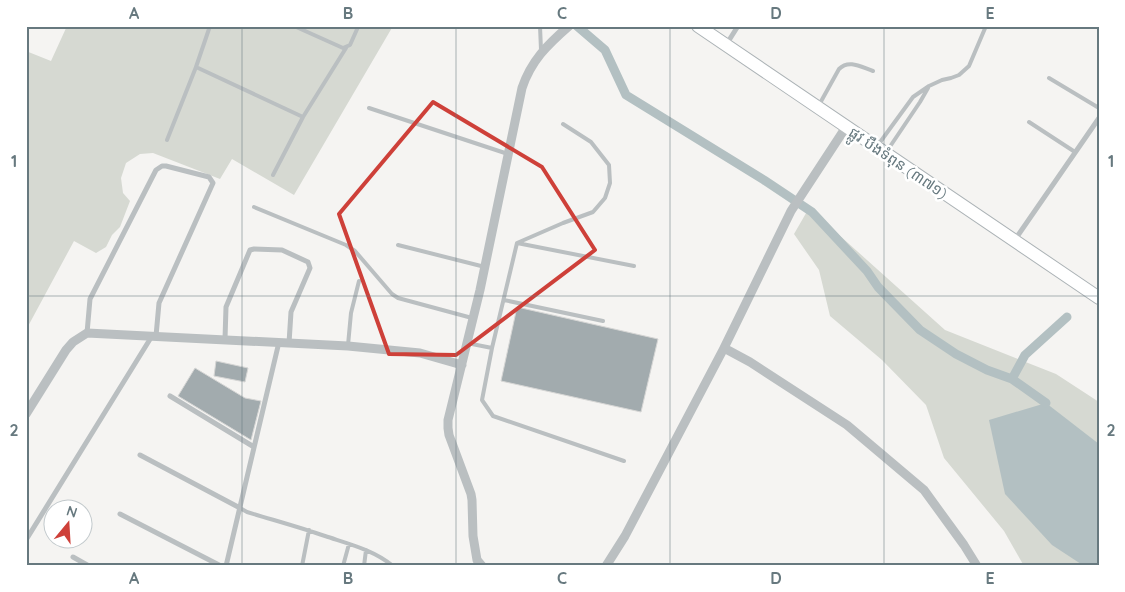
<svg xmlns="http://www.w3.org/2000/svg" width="1125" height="592" viewBox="0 0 1125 592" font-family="Quicksand,'Noto Sans Khmer',sans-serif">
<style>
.green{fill:#d6d9d2}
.water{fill:#b3c0c2}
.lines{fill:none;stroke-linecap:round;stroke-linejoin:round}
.canal{stroke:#b3c0c2;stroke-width:9}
.building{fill:#a2abae;stroke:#d6d6d5}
.secondary-casing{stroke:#acb3b6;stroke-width:14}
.service{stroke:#babfc1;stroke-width:4}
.minor{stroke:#babfc1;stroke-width:5}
.tertiary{stroke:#babfc1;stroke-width:9}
.secondary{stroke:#fff;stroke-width:12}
.marked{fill:none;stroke:#ce4039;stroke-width:4;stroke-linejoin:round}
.grid{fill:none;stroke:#67797f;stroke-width:1;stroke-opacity:0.55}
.labels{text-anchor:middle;stroke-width:5;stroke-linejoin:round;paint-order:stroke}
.street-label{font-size:15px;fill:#67797f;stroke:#fff}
.neatline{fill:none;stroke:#67797f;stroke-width:2}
.grid-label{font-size:16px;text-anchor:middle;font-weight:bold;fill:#67797f}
</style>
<rect width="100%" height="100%" fill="#f5f4f2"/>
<path class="green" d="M67,26H393L294,195L232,159L220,179L153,153L140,154L126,163L121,178L123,193L130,201L120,227L112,235L106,247L96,253L74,241L26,330V51L51,61Z
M809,208L945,330L1056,374L1099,402V566H1024L1004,531L944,458L926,405L882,360L830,316L819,270L794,234Z"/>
<path class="water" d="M1046,403L1099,444V566H1084L1052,545L1005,494L989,420Z"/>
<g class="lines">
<path class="canal" d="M577,26L605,50L626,95L764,180L812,212L867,271L878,287L920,330L956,354L987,370L1012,379L1046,403
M1012,379L1025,355L1067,317"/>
</g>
<path class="building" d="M517,307L658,339L641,412L501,381Z
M216,361L248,368L245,382L214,376Z
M195,368L245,398L261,401L251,440L178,396Z"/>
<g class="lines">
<g class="secondary-casing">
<path id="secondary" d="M698,26L1099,298"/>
</g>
<path class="service" d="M294,26L343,48L350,45L358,27
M540,26L541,50
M196,67L210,26
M1049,78L1099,108
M819,105L839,69C849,59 861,67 873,71
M369,108L508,154
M1029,122L1075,152
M563,124L591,142L609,165L610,183L605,198L593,212L563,223L517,243L492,348L482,400L493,416L624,461
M167,140L196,67L303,117
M878,145L913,97L929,86L942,80L951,78L959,75L969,66L986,26
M887,151L920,102L928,88
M273,175L303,117L346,48
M254,207L346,245L355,251L392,294L398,298L472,318
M517,243L634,266
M398,245L485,267
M504,300L603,321
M467,343L492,348
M348,345L351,313L359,281
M240,508L247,512C273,520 299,527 325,536C349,544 374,550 393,566
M302,566L309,530
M343,566L349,544
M364,566L366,550"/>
<path class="minor" d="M726,45L738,26
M1014,241L1099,118
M87,333L90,299L156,170L162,166H166L209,177L213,183L159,303L156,336
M225,339L226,307L250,250L254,249L282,250L308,262L310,268L291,312L289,343
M170,396L254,447
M140,455L240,508
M120,514L221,566
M26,540L152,336
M73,557L89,566
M226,566L279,342"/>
<path class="tertiary" d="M724,348L750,362L847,425L924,490L964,545L977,566
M26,414L66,350L73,342L87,333L348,346L420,353L462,365
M482,566L477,560L473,536L472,500L471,494L449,435L448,428V420L480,290L522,88C531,61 547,45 569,26
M606,566L625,536L724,348L791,211L846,127"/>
<use href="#secondary" class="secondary"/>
</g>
<path class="marked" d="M433,102L542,167L595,250L456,355L389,354L339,214Z"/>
<path class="grid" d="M242,26V566M456,26V566M670,26V566M884,26V566M26,296H1099"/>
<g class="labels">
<g class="street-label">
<text transform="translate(898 163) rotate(34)" y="5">ផ្លូវ បឹងទំពុន (៣៧១)</text>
</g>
</g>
<rect width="1125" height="592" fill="none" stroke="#ffffff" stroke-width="55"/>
<g transform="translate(68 524) rotate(18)"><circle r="24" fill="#ffffff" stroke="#c2c9cc"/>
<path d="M0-4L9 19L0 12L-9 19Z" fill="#ce4039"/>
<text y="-8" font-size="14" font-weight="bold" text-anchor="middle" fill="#67797f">N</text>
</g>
<rect x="28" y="28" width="1070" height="536" class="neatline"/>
<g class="grid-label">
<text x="134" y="19">A</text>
<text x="348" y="19">B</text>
<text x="562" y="19">C</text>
<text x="776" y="19">D</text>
<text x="990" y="19">E</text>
<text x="14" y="167">1</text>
<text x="1111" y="167">1</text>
<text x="14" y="436">2</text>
<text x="1111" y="436">2</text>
<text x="134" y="584">A</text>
<text x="348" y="584">B</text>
<text x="562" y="584">C</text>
<text x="776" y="584">D</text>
<text x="990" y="584">E</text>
</g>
</svg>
